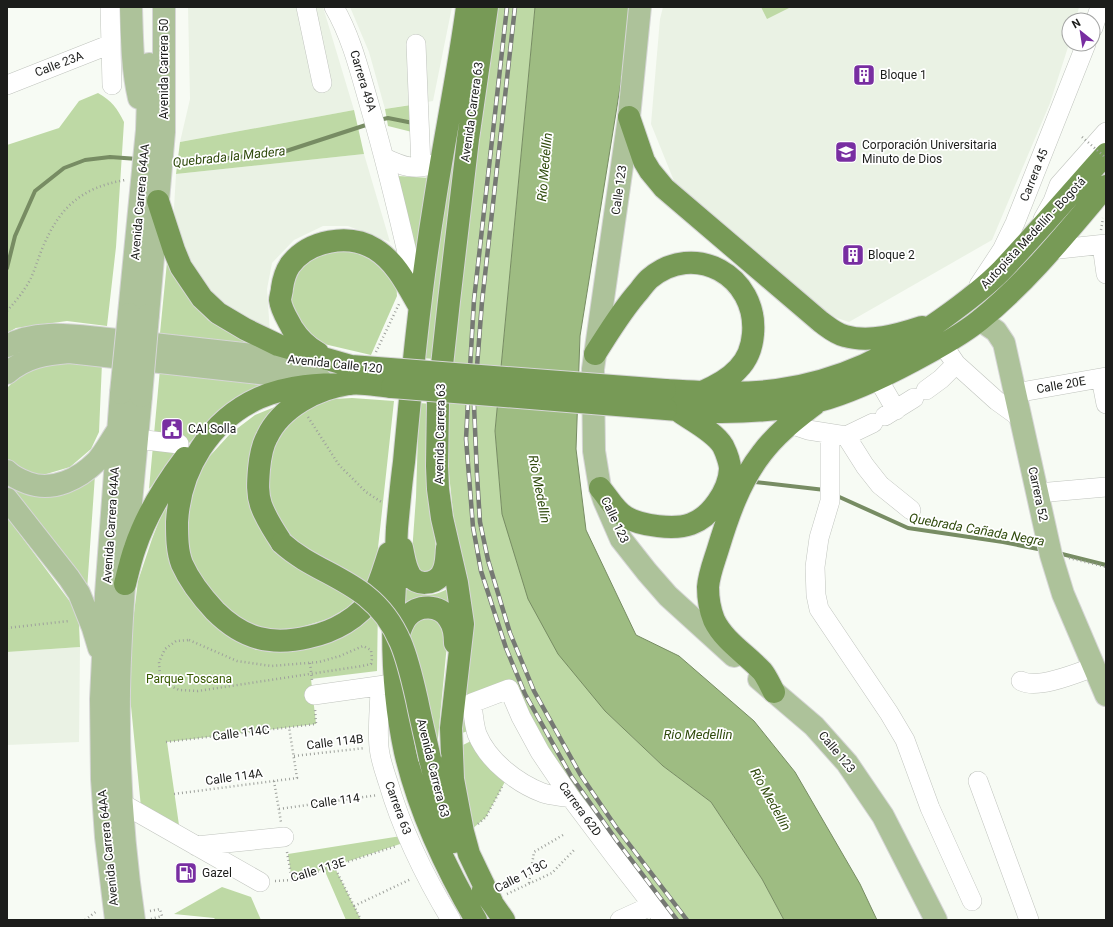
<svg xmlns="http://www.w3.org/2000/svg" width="1113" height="927" viewBox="0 0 1113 927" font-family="Roboto,sans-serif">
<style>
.built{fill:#eaf2e4}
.green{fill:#bed9a5}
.water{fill:#9ebc82;stroke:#778c63}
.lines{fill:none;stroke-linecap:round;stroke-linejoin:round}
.stream{stroke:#778c63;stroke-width:4}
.minor-casing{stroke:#c0c4be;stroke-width:20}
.major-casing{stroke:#d6d6d6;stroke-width:24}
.highway-casing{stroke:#d6d6d6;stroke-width:24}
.path{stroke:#9ea19c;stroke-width:2.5;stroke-dasharray:1 3;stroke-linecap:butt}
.minor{stroke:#fff;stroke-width:19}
.major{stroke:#adc29a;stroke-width:22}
.highway{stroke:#779a56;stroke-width:22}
.rail-casing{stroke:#767974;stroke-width:4.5}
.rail{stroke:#fff;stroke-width:3;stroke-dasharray:9;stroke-linecap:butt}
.major-bridge-casing{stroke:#d6d6d6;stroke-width:24;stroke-linecap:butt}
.highway-bridge-casing{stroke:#d6d6d6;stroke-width:24;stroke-linecap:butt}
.path-bridge{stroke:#9ea19c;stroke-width:2.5;stroke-dasharray:1 3;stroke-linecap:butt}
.major-bridge{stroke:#adc29a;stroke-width:22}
.highway-bridge{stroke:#779a56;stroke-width:22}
.labels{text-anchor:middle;stroke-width:3.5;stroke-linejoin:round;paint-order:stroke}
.street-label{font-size:12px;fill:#1c1d1b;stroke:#fff}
.poi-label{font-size:12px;fill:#1c1d1b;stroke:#fff;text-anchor:start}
.park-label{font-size:12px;fill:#365900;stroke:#fff}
.water-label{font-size:13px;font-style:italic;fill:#304b0d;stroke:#fff}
</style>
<rect width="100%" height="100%" fill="#f7fbf4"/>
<path class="built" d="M188,7H323L354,110L180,142L190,99Z
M350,7H452L433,101L385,109L369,52Z
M663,7H1079L1076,20H1069V44L1050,103L992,240L849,322L825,314L674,181L651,124L660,19Z
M364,154L390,242L348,226H323L294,240L272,263L267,289L270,333L226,311L188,264L176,233L174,208L176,174Z
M80,647L79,742L7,745V652Z"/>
<path class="green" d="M495,7H535L495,431L502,514L605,711L663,766L711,802L762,879L784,920H670L561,773L513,684L468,703L471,730L459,734L454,521L449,474L447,433L451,363Z
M761,7H791L767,19Z
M476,27L435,359L422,358L440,215Z
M98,93C112,101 117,108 124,122L116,247L107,326L67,321L16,328L7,333V145L59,128L79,101Z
M411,105L412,132L388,126L385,109Z
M354,110L364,154L176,174L180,142Z
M398,176L430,178L418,257Z
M335,247L371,254L396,278L397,296L371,355L307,340L287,297L299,267L316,254Z
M167,262L188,296L208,320L258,350L160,333Z
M49,363H102L99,432L91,449L70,467L43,475L24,474L9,463L7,460V388C20,374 32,369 49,363Z
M160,369L287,382L214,419L189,443L149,489Z
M352,398L394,401L377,557L367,583L350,606L328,619L291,630L265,629L239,620L213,598L192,567L186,536L193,482L208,458L230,434L255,415L282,404L252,453L274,522L263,476L281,429L311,407L334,399Z
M419,403L432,404L433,525L437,555V564L427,574L416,570L412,553L416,497Z
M95,475L87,590L54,544L7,483L49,497L65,493Z
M170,493L166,536L225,631L256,650L312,648L350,632L378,603L377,671L311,679L316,724L167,742L180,832L141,807L129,686L133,621L138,581L152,539Z
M7,517L71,603L79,624L80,647L7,652Z
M405,583C422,598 429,598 450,588L454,610H403Z
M420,614L445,622L447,644L432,800L412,731L404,660L410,620Z
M475,739L508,776L486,817L471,830L459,747Z
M401,836L403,843L334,866L361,920H346L324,869L292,880L288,854Z
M222,887L251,897L261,920H216L214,918L174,914Z"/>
<path class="water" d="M535,7H633L580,336L576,449L586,530L636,635L679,656L754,721L795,772L860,884L877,920H784L762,879L711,802L663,766L605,711L558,654L528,599L502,514L495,431Z"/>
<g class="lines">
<path class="stream" d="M379,120L388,118L413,123
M167,162L178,163L280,153L369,124
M7,268L15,236L35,191L64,168L85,160L110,157L138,159
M755,482L825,490
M835,495L908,528L1003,542L1043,550
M1058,553L1106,565"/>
<g class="minor-casing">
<path id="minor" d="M110,7L112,85
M306,7L322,83
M334,7C352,38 360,73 370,107C388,170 403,233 417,297
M1093,28L1100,7
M416,44L421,167
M7,85L111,44
M385,158C402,166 415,171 433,164
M1043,219L1053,201L1059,185L1106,132
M1102,245L1106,274
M1050,250L1106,244
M979,285L1002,250L1015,223L1086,44
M943,345L956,364L997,401L1022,419
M1101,378L1106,404
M878,379L896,410
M926,390L941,379L956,364
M1016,393L1106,377
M885,416L914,398
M790,424L808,430L846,436L873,423
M830,434V501L819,538L815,567L816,595L819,609L889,713L905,740L930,808L972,901
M846,436L865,466L880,485L911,510
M137,439L179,444
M1038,493L1106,487
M1021,681C1038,690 1077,673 1094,667
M380,686C380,704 377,729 379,747C380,759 384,770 388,782C402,830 425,877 451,920
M314,695L392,684
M978,781L1029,920
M571,798C562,796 552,796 543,793C517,783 488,761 477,734C474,725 473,713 472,703L509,689L521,717L540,752L571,798L616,858L664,920
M123,804L260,882
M196,846L284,837
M620,920L653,905"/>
</g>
<g class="major-casing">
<path id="major" d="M131,7C132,38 132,68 139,98
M640,7L629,117L593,369L594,451L600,488L604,500L621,539L647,572L668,596L734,656
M129,314L147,130L149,64
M148,315L164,132V7
M980,320L996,331L1004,343L1051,555L1063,594L1106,695
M7,346C34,330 70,335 99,338L316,362
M7,373C26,357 45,354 69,352L321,380
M7,471C13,477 20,480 28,483C53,492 79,479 97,461C105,452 111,440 118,430
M7,499L69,578L79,593L93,628L99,648
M759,679L814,726L847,763L883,816L936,920
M116,920L106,837L102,779L101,699L106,594L121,393
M134,920C123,846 118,766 119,691C121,593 132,494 141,396"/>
</g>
<g class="highway-casing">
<path id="highway" d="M467,7C458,74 444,140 434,206C420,291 412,377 404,462C401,484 399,506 397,528C396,546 396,565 395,584C391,641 393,696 405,752C419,812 445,867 476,920
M487,7L468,139L449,301L438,402L437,466L438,489L442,518L457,583L463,624L451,728L453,779L463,832L469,854L492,902
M629,117L644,161L650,171L664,188L821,322C828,327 836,334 845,336C869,343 898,335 922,327
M158,201L174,250L181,267L202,298L218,313L245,329L278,345L351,366L390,369
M318,353C307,347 299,339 292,328C288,320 281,310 280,300C280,297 282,292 282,288C283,281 286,271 290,265C309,240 349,233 375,249C396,262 407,285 419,306
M595,354C609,332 622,310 639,291C642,287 645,283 649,279C694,240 758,276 753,334C752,347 748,359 738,369C728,380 716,386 702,392
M351,384C319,384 289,385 259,398C210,420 180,469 177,522C177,536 177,551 182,564C190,582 202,597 215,611C243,639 271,646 309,637C333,632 360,618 373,596C380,583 384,568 389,553
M665,390C703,392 740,395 777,390C841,381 891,356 942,319C963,304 983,289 1001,271C1037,233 1071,193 1106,154
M666,409C703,413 740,413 777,409C791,407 806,405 819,401C852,392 883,377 913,361C936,349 960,336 980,320C1028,281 1067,232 1106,186
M600,488C608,497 615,511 626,517C641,526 675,530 691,524C711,517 729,490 730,469C730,463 726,452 723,446C715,432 691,420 678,411
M282,543C274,531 266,519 261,505C257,493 258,482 259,469C260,459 262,446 267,437C281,407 318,388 349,384C362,382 378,386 392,387
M402,548C404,557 405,567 410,575C416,586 434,585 441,575C447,567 446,557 447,548
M125,584C128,572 131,559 135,548C146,515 164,486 185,458
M396,643C399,635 401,624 407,617C418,604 440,604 449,619C454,626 455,635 455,643
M774,692C770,685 767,677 762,671C746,654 724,641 714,620C710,610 708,598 708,587C709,574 714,562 718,549C728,516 740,481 762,453C777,433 796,419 815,404
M430,759L442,808L454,842
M483,890L504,920"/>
</g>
<path class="path" d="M1101,230L1103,218
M7,311C16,301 25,290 31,278C35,269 38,259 42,249C59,208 80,188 125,180
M376,352L399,304
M308,417L339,465L366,492L383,503
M1069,558L1106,567
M7,628L69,621
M189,640L237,661L271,666L319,662L340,656L363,646L371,650L372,659L371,664L362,666L198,691L179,690L167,684L160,676L159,662L165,649L176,641Z
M310,663L312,680
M166,742L316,724L315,709
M294,756L365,748
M274,781L281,822
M174,794L297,778L289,727
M279,809L378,795
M478,824L486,817L502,787
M287,852L292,880
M334,866L361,920
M275,881L292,880L396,846
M529,883L534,852L563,835
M507,894L552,873L575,849
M354,906L411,879
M150,911L160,909L162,916L151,919
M85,920L97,911"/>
<use href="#minor" class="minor"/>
<use href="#major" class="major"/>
<use href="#highway" class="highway"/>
<g class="rail-casing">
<path id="rail" d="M507,7L474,300L468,402L466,439L470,489L473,527L481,571L506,648L525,694L571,776L617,841L677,920
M515,7L482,302L474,405L477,475L480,522L488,560L510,633L534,691L580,774L616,827L687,920"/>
</g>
<use href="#rail" class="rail"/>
<g class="major-bridge-casing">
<path id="major-bridge" d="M121,393L129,314
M141,396L148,315"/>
</g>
<g class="highway-bridge-casing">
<path id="highway-bridge" d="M390,369L665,390
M392,387L666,409
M282,543C307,566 340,575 366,596C400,623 408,660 417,700C421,720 426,740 430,759"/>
</g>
<path class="path-bridge" d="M1082,137L1106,158"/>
<use href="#major-bridge" class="major-bridge"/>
<use href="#highway-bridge" class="highway-bridge"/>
</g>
<defs>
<g id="building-square" transform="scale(1.15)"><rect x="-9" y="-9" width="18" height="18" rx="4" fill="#782ea1" stroke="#fff"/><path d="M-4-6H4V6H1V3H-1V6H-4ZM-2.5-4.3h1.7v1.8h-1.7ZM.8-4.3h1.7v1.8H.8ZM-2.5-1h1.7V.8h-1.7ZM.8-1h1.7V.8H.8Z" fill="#fff"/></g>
<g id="university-square" transform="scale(1.15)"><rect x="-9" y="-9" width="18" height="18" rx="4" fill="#782ea1" stroke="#fff"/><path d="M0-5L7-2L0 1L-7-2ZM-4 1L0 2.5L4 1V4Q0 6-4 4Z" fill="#fff"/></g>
<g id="civic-square" transform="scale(1.15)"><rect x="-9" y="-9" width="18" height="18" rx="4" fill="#782ea1" stroke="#fff"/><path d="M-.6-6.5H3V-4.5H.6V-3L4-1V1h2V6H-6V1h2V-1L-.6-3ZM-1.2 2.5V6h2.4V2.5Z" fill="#fff"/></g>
<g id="fuel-square" transform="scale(1.15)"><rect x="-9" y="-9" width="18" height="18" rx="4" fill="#782ea1" stroke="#fff"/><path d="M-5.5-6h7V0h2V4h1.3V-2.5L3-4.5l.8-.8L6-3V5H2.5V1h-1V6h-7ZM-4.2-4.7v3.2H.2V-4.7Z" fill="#fff"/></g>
</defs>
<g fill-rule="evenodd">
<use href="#building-square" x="864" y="75"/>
<use href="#university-square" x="846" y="152"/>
<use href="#building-square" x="853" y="255"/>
<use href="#civic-square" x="172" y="429"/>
<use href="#fuel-square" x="186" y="873"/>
</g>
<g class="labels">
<g class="street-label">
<text transform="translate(59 64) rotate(-21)" y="4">Calle 23A</text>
<text transform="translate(164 69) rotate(-90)" y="4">Avenida Carrera 50</text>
<text transform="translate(363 81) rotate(73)" y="4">Carrera 49A</text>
<text transform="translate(472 112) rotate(-82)" y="4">Avenida Carrera 63</text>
<text transform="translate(1034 175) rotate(-68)" y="4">Carrera 45</text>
<text transform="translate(619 190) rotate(-82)" y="4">Calle 123</text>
<text transform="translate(140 202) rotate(-85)" y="4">Avenida Carrera 64AA</text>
<text transform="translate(1033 233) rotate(-47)" y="4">Autopista Medellín - Bogotá</text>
<text transform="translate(335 364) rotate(6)" y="4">Avenida Calle 120</text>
<text transform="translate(1061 385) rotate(-10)" y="4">Calle 20E</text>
<text transform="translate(440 434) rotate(-89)" y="4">Avenida Carrera 63</text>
<text transform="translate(1038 494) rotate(78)" y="4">Carrera 52</text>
<text transform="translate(615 520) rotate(65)" y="4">Calle 123</text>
<text transform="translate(111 525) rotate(-86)" y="4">Avenida Carrera 64AA</text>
<text transform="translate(241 733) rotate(-7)" y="4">Calle 114C</text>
<text transform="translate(335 742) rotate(-7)" y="4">Calle 114B</text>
<text transform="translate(837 752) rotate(50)" y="4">Calle 123</text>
<text transform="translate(433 768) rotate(76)" y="4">Avenida Carrera 63</text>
<text transform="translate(234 777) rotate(-8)" y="4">Calle 114A</text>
<text transform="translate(335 801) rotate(-8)" y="4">Calle 114</text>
<text transform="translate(398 808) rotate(70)" y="4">Carrera 63</text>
<text transform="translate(580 809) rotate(54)" y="4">Carrera 62D</text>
<text transform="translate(108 848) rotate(-96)" y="4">Avenida Carrera 64AA</text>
<text transform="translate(318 870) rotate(-17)" y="4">Calle 113E</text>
<text transform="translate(521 876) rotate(-27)" y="4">Calle 113C</text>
</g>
<g class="poi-label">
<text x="880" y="79">Bloque 1</text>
<text x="862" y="149">Corporación Universitaria<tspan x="862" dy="14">Minuto de Dios</tspan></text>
<text x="868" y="259">Bloque 2</text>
<text x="188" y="433">CAI Solla</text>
<text x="202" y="877">Gazel</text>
</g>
<g class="park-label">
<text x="189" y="683">Parque Toscana</text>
</g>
<g class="water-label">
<text transform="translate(229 156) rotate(-6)" y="5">Quebrada la Madera</text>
<text transform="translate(544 167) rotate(-85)" y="5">Río Medellín</text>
<text transform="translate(540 489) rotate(79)" y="5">Río Medellín</text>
<text transform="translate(977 529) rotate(10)" y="5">Quebrada Cañada Negra</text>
<text x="698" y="739">Rio Medellin</text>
<text transform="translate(771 799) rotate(61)" y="5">Río Medellín</text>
</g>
</g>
<rect width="1113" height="927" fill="none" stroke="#1c1d1b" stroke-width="16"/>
<g transform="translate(1081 32) rotate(330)"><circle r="19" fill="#ffffff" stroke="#a4a5a4"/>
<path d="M0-3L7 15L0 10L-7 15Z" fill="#782ea1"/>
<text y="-6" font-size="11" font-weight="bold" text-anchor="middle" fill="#1c1d1b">N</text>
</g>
</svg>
